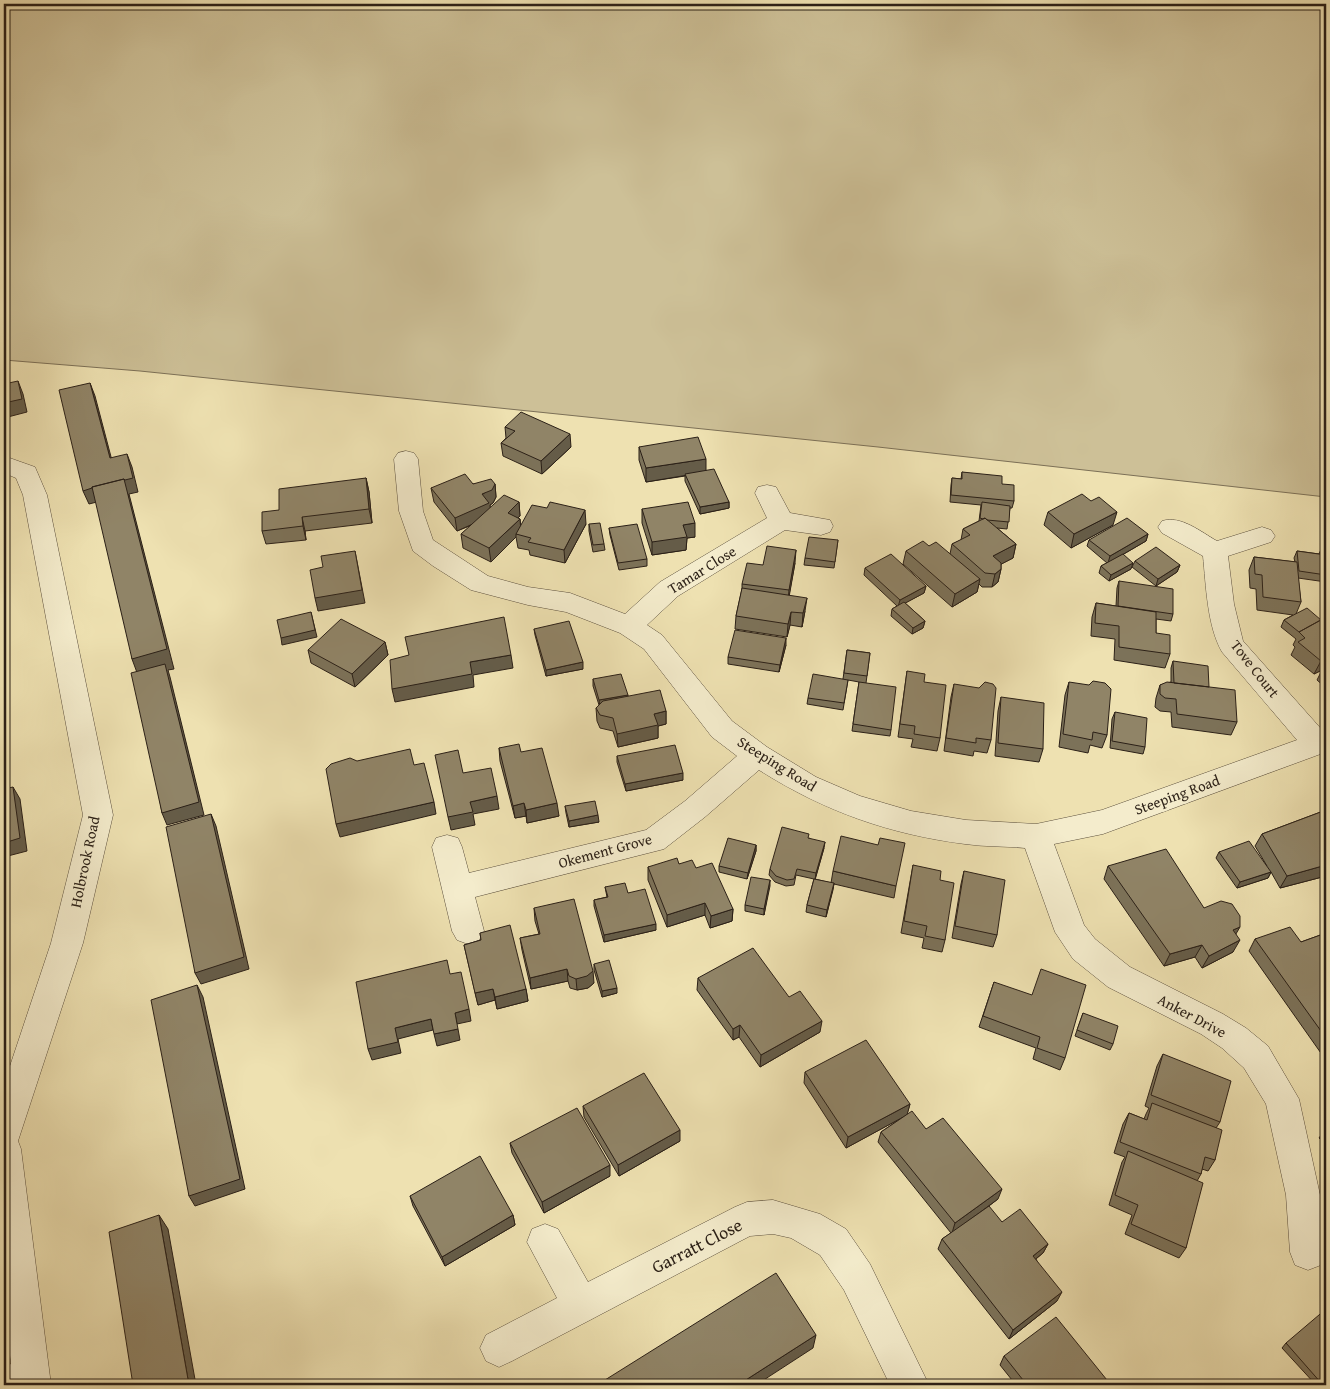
<svg xmlns="http://www.w3.org/2000/svg" width="1330" height="1389" viewBox="0 0 1330 1389" font-family="'Gentium Book Plus',serif">
<style>
.green{fill:#cdc097;stroke:#7c7057}
.lines{fill:none;stroke-linecap:round;stroke-linejoin:round}
.minor-casing{stroke:#5c503e;stroke-width:1}
.minor{fill:#f4eccc;fill-rule:evenodd}
.wall{fill:#7c7259;stroke:#2b2017}
.shaded-wall{fill:#655c48;stroke:#2b2017}
.building{fill:#908467;stroke:#2b2017}
.labels{text-anchor:middle;stroke-width:5;stroke-linejoin:round;paint-order:stroke}
.street-label{font-size:15px;fill:#2b2017;stroke:#f4eccc}
.near-street-label{font-size:18px;fill:#2b2017;stroke:#f4eccc}
</style>
<rect width="100%" height="100%" fill="#eee1b1"/>
<filter id="stains"><feTurbulence type="fractalNoise" baseFrequency=".004" numOctaves="4"/><feColorMatrix values="0 0 0 0 .2 0 0 0 0 .09 0 0 0 0 .02 0 0 0 .5 -.17"/></filter>
<radialGradient id="worn" r=".72"><stop offset=".6" stop-color="#630" stop-opacity="0"/><stop offset="1" stop-color="#630" stop-opacity=".3"/></radialGradient>
<path class="green" d="M4,4H1326V497L878,447L140,371L4,360Z"/>
<g class="lines">
<g class="minor-casing">
<path id="minor" d="M406,451L414,453L418,459L423,511L433,540L488,576L528,587L570,593L625,614L660,582L767,518L755,493L758,487L767,485L776,487L790,513L830,520L833,526L830,532L821,535L785,530L678,596L647,625L662,635L732,721L767,747L816,777L860,796L911,811L966,820L1036,824L1102,810L1297,740L1222,652C1207,626 1206,585 1203,556L1162,533L1158,527L1162,521C1181,515 1201,532 1217,541L1262,527L1271,530L1275,536L1271,542L1228,556L1234,604L1243,641L1323,731L1326,730V752L1103,834L1054,844L1084,925L1095,939L1130,967L1223,1014L1246,1028L1268,1046L1299,1099L1320,1195L1326,1252L1321,1265L1308,1270L1295,1265L1290,1252L1286,1195L1266,1104L1244,1068L1222,1048L1201,1034L1108,987L1073,959L1055,932L1025,848C1005,846 985,847 965,844C888,834 824,811 759,770L705,817L664,849L475,897L484,931L479,940L468,944L457,940L452,931L432,847L436,838L447,835L458,838L462,847L469,873L646,830L685,801L737,756L712,737L644,649L620,633L566,612L528,605L471,590L433,566L413,551L399,511L394,459L398,453Z
M4,456L35,467L47,495L113,815L83,943L18,1141L21,1149L51,1385H4V1367L11,1364L4,1301V1084L51,943L83,815L23,495L16,478L4,473Z
M773,1200L820,1214L846,1229L870,1264L929,1385H890L844,1290L820,1255L791,1238L773,1234L750,1236L512,1361L499,1367L486,1361L480,1348L486,1335L557,1298L527,1242L532,1229L545,1224L558,1229L588,1282L735,1207L747,1202Z"/>
</g>
<use href="#minor" class="minor"/>
</g>
<path class="wall" d="M505,427L571,447L542,474L503,456L501,443L506,438Z
M639,447L706,470L729,502V508L700,514L685,481V476L646,482L639,460Z
M962,472L1002,484L1014,501L1012,508H1010L1007,529L997,528L1016,544L1013,558L1001,564V569L998,582L992,587H982L979,584L977,592L952,607L903,564L906,551L929,546L950,554L952,544L961,540L963,529L979,521L981,505L950,502L951,485L952,478L961,479Z
M366,478L369,492L372,523L305,531L306,540L266,544L262,531L279,510Z
M473,484H495L496,497L493,503L490,505V508L519,502L520,516L518,518L520,519L521,527L586,524L565,563L530,555L529,550L518,548L516,537L491,562L463,548L461,534L472,525L457,531L434,502L431,488Z
M642,509L695,537L687,538L686,550L652,555L642,523Z
M1048,512L1113,525L1071,548L1044,525Z
M589,524L604,544L605,550L593,552L589,531Z
M609,528L647,559V566L619,570L610,535Z
M1148,534L1146,541L1117,558L1131,569L1109,581L1099,573L1101,566L1107,563L1087,546L1089,540Z
M838,540L834,568L804,565L805,558Z
M1325,540H1326V582L1298,578L1301,602L1296,614L1321,620L1326,617V688L1317,680L1322,670L1314,674L1291,655L1295,647L1293,645L1296,639L1281,627L1284,620L1293,615L1257,610L1256,589L1250,588L1249,570L1254,557L1295,562L1294,558L1297,551L1319,554Z
M1135,561L1180,565L1177,572L1156,586L1132,567Z
M795,563L789,595L805,611L802,627L790,625L787,637L735,629L736,616L742,589V584L763,565Z
M865,568L926,586L924,593L905,603L925,621L923,628L912,634L891,616L892,609L897,606L864,575Z
M1119,581L1173,614L1171,621L1156,619V633L1170,654L1165,668L1114,660L1115,639L1091,636L1092,617L1096,603L1116,606L1117,588Z
M534,629L583,669L546,676L535,635Z
M385,642L388,655L355,687L311,663L308,650Z
M786,645L779,672L728,664V657Z
M847,650L870,653L866,683L891,730L890,736L852,731L859,682L848,680L843,710L807,704L808,698L843,679Z
M1173,661L1209,687L1237,722L1231,735L1172,727L1171,712L1160,711L1155,707L1156,698L1160,685L1171,682V668Z
M907,671L940,738L937,751L911,747L913,739L898,737Z
M593,679L628,696L666,711V724L658,726V738L618,747L613,731L600,728L597,721L596,708L599,705L593,686Z
M1069,682L1107,735L1102,748L1090,745L1088,753L1059,747L1065,695Z
M954,684L991,740L987,753L974,751L973,756L944,751L951,697Z
M1001,697L1043,749L1039,762L995,756L998,711Z
M1115,712L1145,747L1143,754L1110,748L1112,719Z
M499,748L521,752L559,816L527,823L526,816L515,818L500,761Z
M617,756L683,780L626,791L617,762Z
M565,806L599,822L569,827L566,813Z
M1326,810V876L1280,888L1271,872L1268,878L1237,888L1216,858L1219,852L1267,866L1255,846L1262,834Z
M809,838L824,848L815,879L831,883L833,871L896,886L894,898L834,884L826,917L806,912L807,905L814,879L796,875L794,885L786,886L775,882L769,875L770,869Z
M756,845V851L747,879L719,872V866Z
M679,864L696,868L733,909L732,921L710,928L705,915L667,927L648,880V867Z
M913,865L940,880L945,940L942,952L922,948L924,938L901,933Z
M1108,866L1204,908L1236,934L1233,952L1202,968L1195,957L1164,966L1104,879Z
M964,871L997,935L993,947L952,938L961,884Z
M770,880L764,915L745,911V905Z
M605,887L628,893L656,930L604,942L594,906V900L607,897Z
M534,908L594,983L588,988L577,990L570,988L568,981L531,989L522,950L520,938L539,934L535,921Z
M480,933L526,989L528,1001L497,1009L495,1000L478,1005L464,945L481,940Z
M1326,933V1055L1323,1056L1249,951L1255,939L1301,942Z
M594,964L617,993L602,997L594,970Z
M698,978L789,997L820,1032L760,1067L739,1037L733,1040L697,990Z
M994,982L1065,1058L1060,1070L1033,1059L1036,1048L979,1027Z
M1083,1013L1113,1044L1110,1050L1075,1036Z
M1163,1054L1220,1122L1216,1128L1215,1160L1208,1171L1202,1169L1201,1174L1197,1181L1186,1248L1179,1258L1125,1234L1132,1215L1109,1205L1122,1162L1125,1157L1114,1153L1123,1124L1129,1113L1144,1119L1146,1114L1149,1108L1145,1106L1157,1066Z
M805,1072L910,1104L907,1114L926,1129L998,1199L985,1209L1002,1222L1048,1244L1043,1253L1036,1259L1057,1301L1009,1339L938,1249L942,1239L951,1233L878,1142L881,1132L903,1117L846,1148L804,1083Z
M583,1106L680,1141L619,1176L584,1117Z
M1326,1128V1144L1319,1138Z
M510,1143L610,1176L544,1213L512,1153Z
M410,1196L513,1215L515,1225L445,1266L413,1206Z
M1286,1343L1326,1381L1321,1385H1316L1282,1348Z
M1004,1356L1111,1385H1016L1000,1365Z"/>
<path class="shaded-wall" d="M18,381L23,394L27,412L4,418V403Z
M90,383L95,396L115,472L110,458Z
M570,434L571,447L542,474L541,461Z
M127,454L132,467L138,492L129,494L174,669L168,670L170,677L204,815L167,825L162,813L139,678L132,659L128,494L89,504L83,491Z
M706,459V472L646,482V468Z
M366,478L369,492L372,523L369,509Z
M495,484L496,497L493,503L490,505L491,516L457,531L455,518Z
M519,502L520,516L509,526L508,513Z
M729,502V508L700,514V507Z
M585,510L586,524L565,563L564,550Z
M1117,512L1113,525L1071,548L1074,534Z
M302,517L305,531L306,540L303,526Z
M520,519L521,532L516,534V537L491,562L489,548Z
M695,523V537L687,538L686,550L652,555V542L683,525Z
M1148,534L1146,541L1108,563L1110,556Z
M1016,544L1013,558L990,570L993,556Z
M796,550L795,563L788,603L789,590Z
M355,551L365,603L318,611L315,598Z
M1133,563L1131,569L1109,581L1111,575Z
M1180,565L1177,572L1156,586L1158,579Z
M1001,569L998,582L992,587L995,574Z
M980,579L977,592L952,607L955,594Z
M926,586L924,593L898,607L900,600Z
M807,598L805,611L802,627L803,613Z
M311,612L317,637L282,645L281,638Z
M791,612L790,625L787,637L788,624Z
M925,621L923,628L912,634L913,628Z
M786,638V645L779,672L780,665Z
M385,642L388,655L355,687L352,674Z
M511,655L513,668L473,675L474,687L395,702L392,689L470,662Z
M1326,658V667H1323L1322,670L1314,674L1321,661Z
M583,662V669L546,676V670Z
M628,695V702L600,707L599,700Z
M666,711V724L658,726V738L618,747L617,734L654,714Z
M4,767L8,803L4,795Z
M683,773V780L626,791L625,784Z
M13,787L20,799L27,851L4,857V843Z
M497,796L499,809L473,814L475,825L451,830L448,817L470,802Z
M434,802L436,814L340,837L336,824Z
M524,803L526,816L515,818L513,806Z
M557,803L559,816L527,823L526,810Z
M211,814L216,826L249,969L201,984L195,973Z
M598,815L599,822L569,827V821Z
M825,842L824,848L815,880L816,873Z
M756,845V851L747,879L748,873Z
M1326,865V876L1280,888L1287,876Z
M1271,872L1268,878L1237,888L1240,882Z
M770,880V886L764,915V909Z
M834,883L833,890L826,917L827,910Z
M705,903V915L667,927V915Z
M733,909L732,921L710,928L711,916Z
M656,924V930L604,942V935Z
M1240,927L1233,939V930Z
M1240,940L1233,952L1202,968L1209,956Z
M1202,945L1195,957L1164,966L1170,954Z
M567,969L568,981L531,989L530,978Z
M593,971L594,983L588,988L577,990L576,979Z
M197,985L203,997L245,1189L195,1206L189,1196Z
M617,988V993L602,997V991Z
M493,989L495,1000L478,1005L475,993Z
M526,989L528,1001L497,1009L495,997Z
M469,1009L471,1021L457,1024L455,1013Z
M431,1019L433,1030L398,1039L401,1053L372,1060L368,1049L395,1028Z
M822,1021L820,1032L760,1067L761,1055Z
M740,1025L739,1037L733,1040V1029Z
M458,1029L460,1040L437,1046L434,1034Z
M910,1104L907,1115L846,1148L848,1137Z
M680,1130V1141L619,1176L618,1165Z
M610,1165V1176L544,1213L542,1202Z
M1002,1189L998,1199L952,1233L955,1223Z
M159,1215L168,1229L196,1385H189Z
M513,1215L515,1225L445,1266L442,1257Z
M1048,1244L1043,1253L1028,1265L1033,1256Z
M1062,1292L1057,1301L1009,1339L1013,1330Z
M816,1335L813,1348L756,1385H738Z"/>
<path class="building" d="M18,381L22,399L4,403V384Z
M90,383L110,458L127,454L133,478L125,480L124,479L92,487V488L83,491L59,390Z
M521,412L570,434L541,461L501,443L515,431L505,427Z
M698,437L706,459L646,468L639,447Z
M714,469L729,502L700,507L685,474Z
M962,472L1002,476V484L1014,485V501L951,495L952,478L962,479Z
M465,474L473,484L491,479L495,484L492,490L482,494L489,503L455,518L431,488Z
M366,478L369,509L302,517L303,526L262,531V512L279,510V489Z
M124,479L167,649L132,659L92,487Z
M1082,494L1091,501L1099,497L1117,512L1074,534L1048,512Z
M504,495L519,502L508,513L520,519L489,548L461,534Z
M550,502L585,510L564,550L528,542L531,538L516,534L532,505L547,508Z
M688,502L695,523L683,525L687,537L652,542L642,509Z
M982,502L1010,506L1009,522L987,520L985,518L983,519L980,518Z
M985,518L1016,544L993,556L1001,563V569L995,574L985,573L952,544L970,535L963,529Z
M1127,518L1148,534L1110,556L1089,540Z
M600,523L604,544L593,545L589,524Z
M637,524L647,559L618,563L609,528Z
M809,537L838,540L835,562L805,558Z
M923,541L929,546L936,542L980,579L955,594L906,551Z
M767,546L796,550L789,590L742,584L747,563L763,565Z
M1156,547L1180,565L1158,579L1135,561Z
M355,551L362,590L315,598L310,570L323,567L321,556Z
M1297,551L1326,555V575L1299,571Z
M891,554L926,586L900,600L865,568Z
M1123,554L1133,563L1111,575L1101,566Z
M1254,557L1297,562L1301,602L1263,597L1262,575L1255,574Z
M1119,581L1173,589V614L1118,606Z
M742,588L807,598L803,613L791,612L788,624L736,616Z
M904,602L925,621L913,628L892,609Z
M1096,603L1156,612V633L1170,635V654L1119,647V626L1095,623Z
M1307,608L1321,620L1299,632L1284,620Z
M311,612L315,630L281,638L277,620Z
M504,617L511,655L470,662L472,674L392,689L390,660L409,655L405,637Z
M1326,617V658L1321,661L1298,642L1305,638L1299,632Z
M341,619L385,642L352,674L308,650Z
M569,621L583,662L546,670L534,629Z
M735,630L786,638L780,665L728,657Z
M847,650L870,653L867,676L844,673Z
M1173,661L1208,666L1209,687L1174,683Z
M165,664L199,802L162,813L131,673Z
M907,671L925,674L924,682L946,685L940,738L914,734L915,726L900,724Z
M621,674L628,695L599,700L593,679Z
M813,674L848,680L844,703L808,698Z
M1093,681L1105,683L1111,689L1107,735L1093,732L1092,740L1063,734L1069,682L1089,685Z
M859,682L896,687L891,730L853,724Z
M985,682L993,684L996,688L991,740L976,738V743L946,738L954,684L979,688Z
M1167,682L1235,690L1237,722L1177,714L1176,699L1165,698L1160,694V685Z
M660,690L666,711L654,714L658,725L617,734L613,718L600,715L596,708L603,701Z
M1001,697L1044,703L1043,749L998,743Z
M1115,712L1147,718L1145,747L1112,741Z
M519,744L521,752L542,748L557,803L526,810L524,803L513,806L499,748Z
M675,745L683,773L625,784L617,756Z
M410,749L414,765L424,763L434,802L336,824L326,769L331,764L350,758L357,761Z
M458,750L463,773L491,768L497,796L470,802L473,812L448,817L435,755Z
M13,787L20,838L4,843V789Z
M595,801L598,815L569,821L565,806Z
M1326,810V865L1287,876L1262,834Z
M211,814L244,957L195,973L166,827Z
M782,827L809,834L808,838L825,842L816,873L797,869L794,879L787,880L776,876L770,869Z
M841,836L878,845L880,838L905,843L896,886L833,871Z
M728,838L756,845L748,873L719,866Z
M1249,841L1271,872L1240,882L1219,852Z
M1166,849L1204,908L1221,901L1232,904L1240,916V927L1233,930L1240,940L1209,956L1202,945L1170,954L1108,866Z
M677,858L679,864L692,860L696,868L712,863L733,909L711,916L705,903L667,915L648,867Z
M913,865L941,871L940,880L954,883L945,940L925,936L927,926L904,921Z
M964,871L1005,880L997,935L955,926Z
M751,877L770,880L764,909L745,905Z
M814,879L834,883L827,910L807,905Z
M625,883L628,893L645,889L656,924L604,935L594,900L608,897L605,887Z
M574,899L593,971L587,976L576,979L569,976L567,969L530,978L520,938L540,934L534,908Z
M510,925L526,989L495,997L493,989L475,993L464,945L481,940L480,933Z
M1290,927L1301,942L1326,933V1038L1255,939Z
M753,948L789,997L800,991L822,1021L761,1055L740,1025L733,1029L698,978Z
M447,960L450,974L461,972L469,1009L455,1013L458,1029L434,1034L431,1019L395,1028L398,1042L368,1049L356,982Z
M609,960L617,988L602,991L594,964Z
M1041,969L1086,985L1065,1058L1037,1048L1040,1037L983,1016L994,982L1032,995Z
M197,985L240,1179L189,1196L151,1000Z
M1083,1013L1118,1026L1113,1044L1077,1030Z
M866,1040L910,1104L848,1137L805,1072Z
M1163,1054L1231,1081L1220,1122L1151,1095Z
M644,1073L680,1130L618,1165L583,1106Z
M1152,1103L1222,1130L1215,1160L1205,1157L1201,1174L1120,1142L1129,1113L1147,1120Z
M577,1108L610,1165L542,1202L510,1143Z
M912,1111L926,1129L943,1118L1002,1189L955,1223L881,1132Z
M1128,1151L1203,1183L1186,1248L1131,1224L1138,1205L1115,1195Z
M480,1156L513,1215L442,1257L410,1196Z
M989,1206L1002,1222L1020,1209L1048,1244L1033,1256L1062,1292L1013,1330L942,1239Z
M159,1215L189,1385H133L109,1232Z
M776,1273L816,1335L738,1385H597Z
M1326,1309V1380L1322,1384L1286,1343Z
M1056,1317L1111,1385H1027L1004,1356Z"/>
<g class="labels">
<g class="street-label">
<text transform="translate(702 570) rotate(-32)" y="5">Tamar Close</text>
<text transform="translate(1255 669) rotate(52)" y="5">Tove Court</text>
<text transform="translate(777 764) rotate(32)" y="5">Steeping Road</text>
<text transform="translate(1177 795) rotate(-20)" y="5">Steeping Road</text>
<text transform="translate(605 851) rotate(-15)" y="5">Okement Grove</text>
<text transform="translate(85 862) rotate(-78)" y="5">Holbrook Road</text>
<text transform="translate(1192 1016) rotate(28)" y="5">Anker Drive</text>
</g>
<g class="near-street-label">
<text transform="translate(697 1246) rotate(-27)" y="6">Garratt Close</text>
</g>
</g>
<rect width="1330" height="1389" fill="none" stroke="#eee1b1" stroke-width="20"/>
<rect x="5" y="5" width="1320" height="1379" fill="none" stroke="#2b2017" stroke-width="2.5"/>
<rect x="10" y="10" width="1310" height="1369" fill="none" stroke="#2b2017"/>
<rect width="100%" height="100%" filter="url(#stains)"/>
<rect width="100%" height="100%" fill="url(#worn)"/>
</svg>
